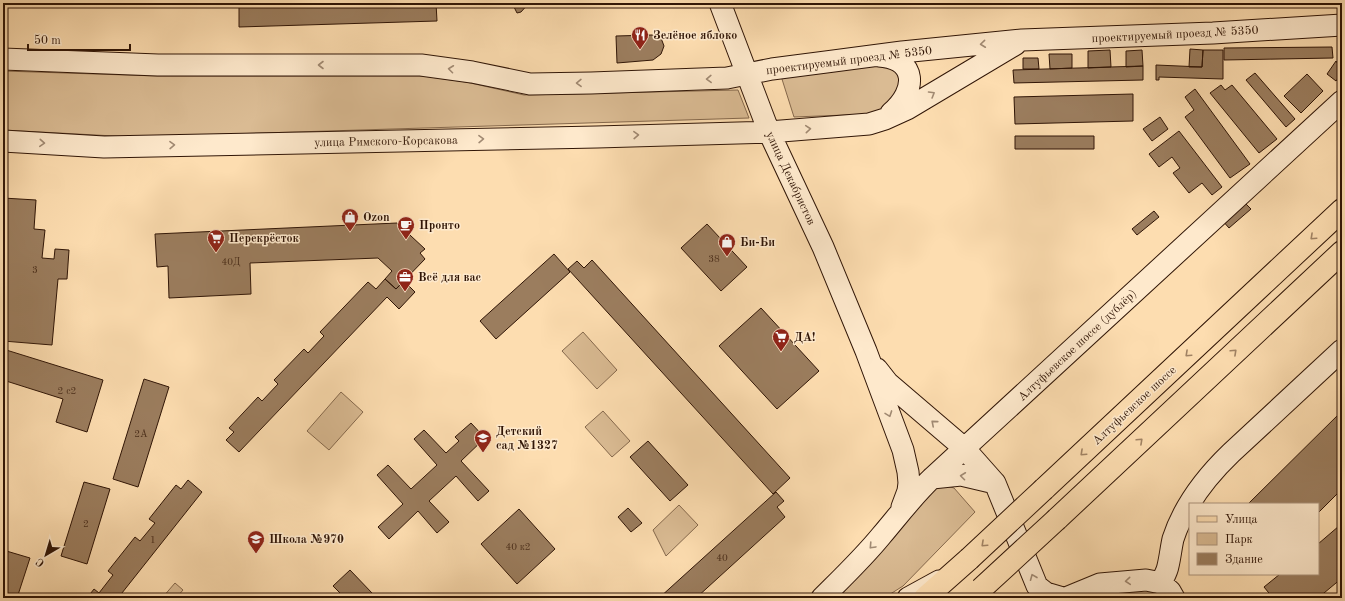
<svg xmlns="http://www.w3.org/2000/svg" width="1345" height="601" viewBox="0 0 1345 601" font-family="'Old Standard TT',serif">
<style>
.green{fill:#dabb93;stroke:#85684c}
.building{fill:#9b7d5e;stroke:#301506}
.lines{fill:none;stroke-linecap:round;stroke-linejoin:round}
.secondary-casing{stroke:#301506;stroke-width:23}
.primary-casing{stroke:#301506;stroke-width:24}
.secondary{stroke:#fee9cc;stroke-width:21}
.primary{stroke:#fdddb0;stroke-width:22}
.primary-bridge-casing{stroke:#301506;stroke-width:24;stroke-linecap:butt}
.primary-bridge{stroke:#fdddb0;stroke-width:22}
.oneway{stroke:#a18a73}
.oneway2{stroke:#a18364}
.labels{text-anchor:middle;stroke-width:3;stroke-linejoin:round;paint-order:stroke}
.number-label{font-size:10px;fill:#4b2f1c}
.street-label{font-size:12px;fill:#301506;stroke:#fee9cc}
.poi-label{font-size:12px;font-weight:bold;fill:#301506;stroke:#fee9cc;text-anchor:start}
</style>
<rect width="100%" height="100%" fill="#fdddb0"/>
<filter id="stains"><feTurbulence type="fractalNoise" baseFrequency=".005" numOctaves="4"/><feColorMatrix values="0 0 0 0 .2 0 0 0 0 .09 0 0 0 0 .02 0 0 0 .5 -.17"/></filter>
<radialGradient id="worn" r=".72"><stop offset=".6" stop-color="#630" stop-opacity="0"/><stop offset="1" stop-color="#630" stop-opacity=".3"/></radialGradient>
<path class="green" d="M883,60L904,74L889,107L870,114L794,117L781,76Z
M3,71L157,76H423L466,82L524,95L738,90L749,118L133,137L3,130Z
M583,332L617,370L597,389L562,351Z
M341,392L363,412L329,450L307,431Z
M603,411L630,441L612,457L585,427Z
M943,485L954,488L975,512L903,586L884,598H832L927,492Z
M679,505L698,525L666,556L653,530Z
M175,583L183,590L176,598H162Z"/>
<path class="building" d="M239,3H436L437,21L239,27Z
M512,3H529L521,12L517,13Z
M652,35L661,38L664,46L661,54L653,60L617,63L616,36Z
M1332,47L1333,58L1224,60V48Z
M1190,49L1203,50L1202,67H1189Z
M1110,50L1111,67L1088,68V51Z
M1142,50L1143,66L1126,67V51Z
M1203,50H1223V79L1159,77V80H1156V65L1202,67Z
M1049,54H1072V68L1050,69Z
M1023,58H1038L1039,69H1023Z
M1336,61L1342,70V73L1336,81L1327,74Z
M1143,66V80L1014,83L1013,70Z
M1255,73L1295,119L1286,127L1246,80Z
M1307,74L1323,91L1301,113L1284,96Z
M1221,85L1225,90L1232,85L1277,139L1259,153L1210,93Z
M1195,89L1250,164L1230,178L1185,117L1194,110L1185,97Z
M1133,94V121L1015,124L1014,97Z
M1160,117L1168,129L1152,141L1143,129Z
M1179,131L1222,187L1212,195L1202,183L1189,193L1173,173L1180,168L1172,157L1159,167L1149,154Z
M1015,136H1094V149H1015Z
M3,198L36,200L34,229L45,230L42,258L54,259L55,249L69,250L67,279H58L52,345L3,341Z
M1243,201L1251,209L1229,228L1222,220Z
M1154,211L1159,217L1137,235L1132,229Z
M397,223L425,249L420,253L425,259L396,289L385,279L392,271L378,258L250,263L251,294L169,298L168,266L157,267L155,234Z
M707,224L747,267L721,291L681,248Z
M554,254L570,272L496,339L480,321Z
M592,260L790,478L773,494L568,269L577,261L584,268Z
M385,279L396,289L404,281L415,292L399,309L387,297L239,452L226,440L234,432L229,428L258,397L262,401L278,384L274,380L304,349L308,353L324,336L320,332L368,282L376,289Z
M761,308L819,371L777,409L719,346Z
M3,349L103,380L87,432L56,422L63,399L3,380Z
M144,379L169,387L138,487L113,479Z
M1342,411V489L1318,513V504H1248Z
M471,423L485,438L461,461L489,491L478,501L456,476L429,501L449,522L437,533L418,511L389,539L378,527L403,504L377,475L388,465L411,489L437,465L414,439L424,430L446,453L459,441L455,437Z
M648,441L688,485L670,501L630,457Z
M188,480L202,492L118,598H87L94,589L99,593L113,575L108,571L135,537L140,541L155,523L149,519L176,485L181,489Z
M84,482L110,489L87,564L61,556Z
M776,492L784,501L777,507L785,517L696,598H659Z
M628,508L642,523L631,532L618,517Z
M519,509L555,549L517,584L481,544Z
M1339,526L1342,530V578L1318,598H1273L1264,587L1280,574H1318V544Z
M3,550L30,558L17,598L3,594Z
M350,570L372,593L367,598H345L333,586Z"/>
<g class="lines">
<g class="secondary-casing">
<path id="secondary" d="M720,3L769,132L823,247L866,351L903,450L908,472L909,483L908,491L902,507
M879,56C918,59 917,91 891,113
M3,59L158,65H421L472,72L530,84L591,83L727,78L772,69L826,62L902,52L1022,40L1213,33L1342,25
M3,141L104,147L597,137L769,132L869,124L885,119L907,109L1016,44
M877,369L888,383L964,448L995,483L1037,586L1046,593L1063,598
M932,478L961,475L995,483
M1161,583C1163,578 1167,572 1168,566C1170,558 1171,548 1173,539C1184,505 1205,478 1231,453L1342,350
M822,598C842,578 863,558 881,536C898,516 913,496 932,478L1342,101
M908,598L939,581
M1066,598L1100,584L1146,580L1161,583L1170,591L1174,598"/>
</g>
<g class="primary-casing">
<path id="primary" d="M1044,489L1342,210
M1057,519L1342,252
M925,598L969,559"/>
</g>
<use href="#secondary" class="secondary"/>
<use href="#primary" class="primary"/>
<g class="primary-bridge-casing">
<path id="primary-bridge" d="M969,559L1044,489
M981,589L1057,519"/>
</g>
<use href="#primary-bridge" class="primary-bridge"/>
</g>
<defs><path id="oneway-chevron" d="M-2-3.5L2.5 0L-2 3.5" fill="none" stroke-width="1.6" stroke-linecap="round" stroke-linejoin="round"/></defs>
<g class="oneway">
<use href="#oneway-chevron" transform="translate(983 44) rotate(174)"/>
<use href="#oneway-chevron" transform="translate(321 65) rotate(-180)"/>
<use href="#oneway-chevron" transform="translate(451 69) rotate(-173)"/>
<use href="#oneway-chevron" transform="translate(709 79) rotate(178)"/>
<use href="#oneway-chevron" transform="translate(579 83) rotate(179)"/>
<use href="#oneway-chevron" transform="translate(932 94) rotate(-31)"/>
<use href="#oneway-chevron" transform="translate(808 129) rotate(-5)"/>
<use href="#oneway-chevron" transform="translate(636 135) rotate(-2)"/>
<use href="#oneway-chevron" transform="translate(481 139) rotate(-1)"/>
<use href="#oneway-chevron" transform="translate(42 143) rotate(4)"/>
<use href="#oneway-chevron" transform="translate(172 145) rotate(-1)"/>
<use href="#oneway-chevron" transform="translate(889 414) rotate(70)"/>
<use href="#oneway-chevron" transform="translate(934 423) rotate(-139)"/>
<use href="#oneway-chevron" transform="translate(963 476) rotate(-173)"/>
<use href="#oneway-chevron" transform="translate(872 546) rotate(133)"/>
<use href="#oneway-chevron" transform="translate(1033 577) rotate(-112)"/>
<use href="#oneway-chevron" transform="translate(1128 581) rotate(175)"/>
</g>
<g class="oneway2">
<use href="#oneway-chevron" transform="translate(1313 237) rotate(137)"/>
<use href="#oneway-chevron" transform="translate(1234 352) rotate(-43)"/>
<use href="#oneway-chevron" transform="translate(1188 354) rotate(137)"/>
<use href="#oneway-chevron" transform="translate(1140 441) rotate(-43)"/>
<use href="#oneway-chevron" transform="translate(1083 453) rotate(137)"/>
<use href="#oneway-chevron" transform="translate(984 544) rotate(137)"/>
</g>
<defs>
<g id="restaurant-pin" transform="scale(0.9)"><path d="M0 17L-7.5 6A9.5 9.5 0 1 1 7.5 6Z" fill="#8f2418" stroke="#fee9cc"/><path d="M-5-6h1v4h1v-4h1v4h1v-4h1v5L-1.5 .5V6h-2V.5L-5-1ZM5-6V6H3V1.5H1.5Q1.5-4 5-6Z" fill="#fff"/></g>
<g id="shop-pin" transform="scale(0.9)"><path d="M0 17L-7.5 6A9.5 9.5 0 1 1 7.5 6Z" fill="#8f2418" stroke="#fee9cc"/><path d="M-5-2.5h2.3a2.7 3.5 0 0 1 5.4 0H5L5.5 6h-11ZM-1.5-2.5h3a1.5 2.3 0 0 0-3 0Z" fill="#fff"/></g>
<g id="cafe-pin" transform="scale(0.9)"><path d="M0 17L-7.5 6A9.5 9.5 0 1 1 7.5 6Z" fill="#8f2418" stroke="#fee9cc"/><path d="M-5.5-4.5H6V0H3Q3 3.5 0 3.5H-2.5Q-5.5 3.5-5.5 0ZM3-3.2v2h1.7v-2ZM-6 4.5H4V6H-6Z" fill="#fff"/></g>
<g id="supermarket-pin" transform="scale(0.9)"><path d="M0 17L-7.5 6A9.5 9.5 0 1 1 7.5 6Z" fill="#8f2418" stroke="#fee9cc"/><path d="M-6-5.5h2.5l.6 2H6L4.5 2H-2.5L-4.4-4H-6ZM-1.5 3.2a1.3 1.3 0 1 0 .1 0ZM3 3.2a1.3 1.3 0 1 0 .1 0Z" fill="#fff"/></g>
<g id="office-pin" transform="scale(0.9)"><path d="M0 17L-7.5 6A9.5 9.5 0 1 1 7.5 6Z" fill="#8f2418" stroke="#fee9cc"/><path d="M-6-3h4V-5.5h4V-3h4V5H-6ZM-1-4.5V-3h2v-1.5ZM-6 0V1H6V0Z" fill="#fff"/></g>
<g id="school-pin" transform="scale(0.9)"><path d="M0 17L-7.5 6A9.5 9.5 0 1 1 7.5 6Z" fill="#8f2418" stroke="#fee9cc"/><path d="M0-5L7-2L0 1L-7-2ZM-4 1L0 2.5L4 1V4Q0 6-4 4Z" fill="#fff"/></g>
</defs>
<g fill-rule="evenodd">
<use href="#restaurant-pin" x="640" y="35"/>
<use href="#shop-pin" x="350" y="217"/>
<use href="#cafe-pin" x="406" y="225"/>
<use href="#supermarket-pin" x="216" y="238"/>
<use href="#shop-pin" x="727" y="242"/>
<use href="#office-pin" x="405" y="277"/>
<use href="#supermarket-pin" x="781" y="337"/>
<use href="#school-pin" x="483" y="438"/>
<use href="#school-pin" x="256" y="539"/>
</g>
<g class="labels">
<g class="number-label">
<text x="714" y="262">38</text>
<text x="231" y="265">40Д</text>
<text x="35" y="273">3</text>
<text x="67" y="394">2 с2</text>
<text x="141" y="437">2А</text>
<text x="86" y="527">2</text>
<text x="153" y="543">1</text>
<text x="518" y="550">40 к2</text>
<text x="722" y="561">40</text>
</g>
<g class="street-label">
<text transform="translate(1175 34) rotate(-3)" y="4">проектируемый проезд № 5350</text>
<text transform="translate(849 60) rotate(-7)" y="4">проектируемый проезд № 5350</text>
<text transform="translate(386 141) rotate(-1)" y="4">улица Римского-Корсакова</text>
<text transform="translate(791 178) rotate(65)" y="4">улица Декабристов</text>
<text transform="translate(1077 345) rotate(-43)" y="4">Алтуфьевское шоссе (дублёр)</text>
<text transform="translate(1134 405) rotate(-43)" y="4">Алтуфьевское шоссе</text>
</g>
<g class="poi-label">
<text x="653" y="39">Зелёное яблоко</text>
<text x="363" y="221">Ozon</text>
<text x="419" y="229">Пронто</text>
<text x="229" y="242">Перекрёсток</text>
<text x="740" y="246">Би-Би</text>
<text x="418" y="281">Всё для вас</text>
<text x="794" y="341">ДА!</text>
<text x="496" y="435">Детский<tspan x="496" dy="14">сад №1327</tspan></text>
<text x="269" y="543">Школа №970</text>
</g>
</g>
<rect width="1345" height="601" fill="none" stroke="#fdddb0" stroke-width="16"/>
<rect x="4" y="4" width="1337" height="593" fill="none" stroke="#301506" stroke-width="2"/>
<rect x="8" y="8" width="1329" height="585" fill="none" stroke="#301506"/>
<rect x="1189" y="503" width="130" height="72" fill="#fee9cc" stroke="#ac947d"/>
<rect x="1197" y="516" width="20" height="6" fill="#fdddb0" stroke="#ac947d"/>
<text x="1225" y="523" font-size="12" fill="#301506">Улица</text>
<rect x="1197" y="533" width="20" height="12" fill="#dabb93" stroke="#ac947d"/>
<text x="1225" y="543" font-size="12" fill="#301506">Парк</text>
<rect x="1197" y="553" width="20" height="12" fill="#9b7d5e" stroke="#ac947d"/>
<text x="1225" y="563" font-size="12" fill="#301506">Здание</text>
<g transform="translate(46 555) rotate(218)" stroke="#fee9cc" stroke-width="3" paint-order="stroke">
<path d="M0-3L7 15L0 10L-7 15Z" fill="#301506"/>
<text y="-6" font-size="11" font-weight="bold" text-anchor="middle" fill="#301506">С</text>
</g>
<path d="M28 44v6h102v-6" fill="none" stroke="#301506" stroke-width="2"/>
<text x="34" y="44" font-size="12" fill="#301506" stroke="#fee9cc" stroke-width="3" paint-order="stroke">50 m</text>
<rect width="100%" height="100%" filter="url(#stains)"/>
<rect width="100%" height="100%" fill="url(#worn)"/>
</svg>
